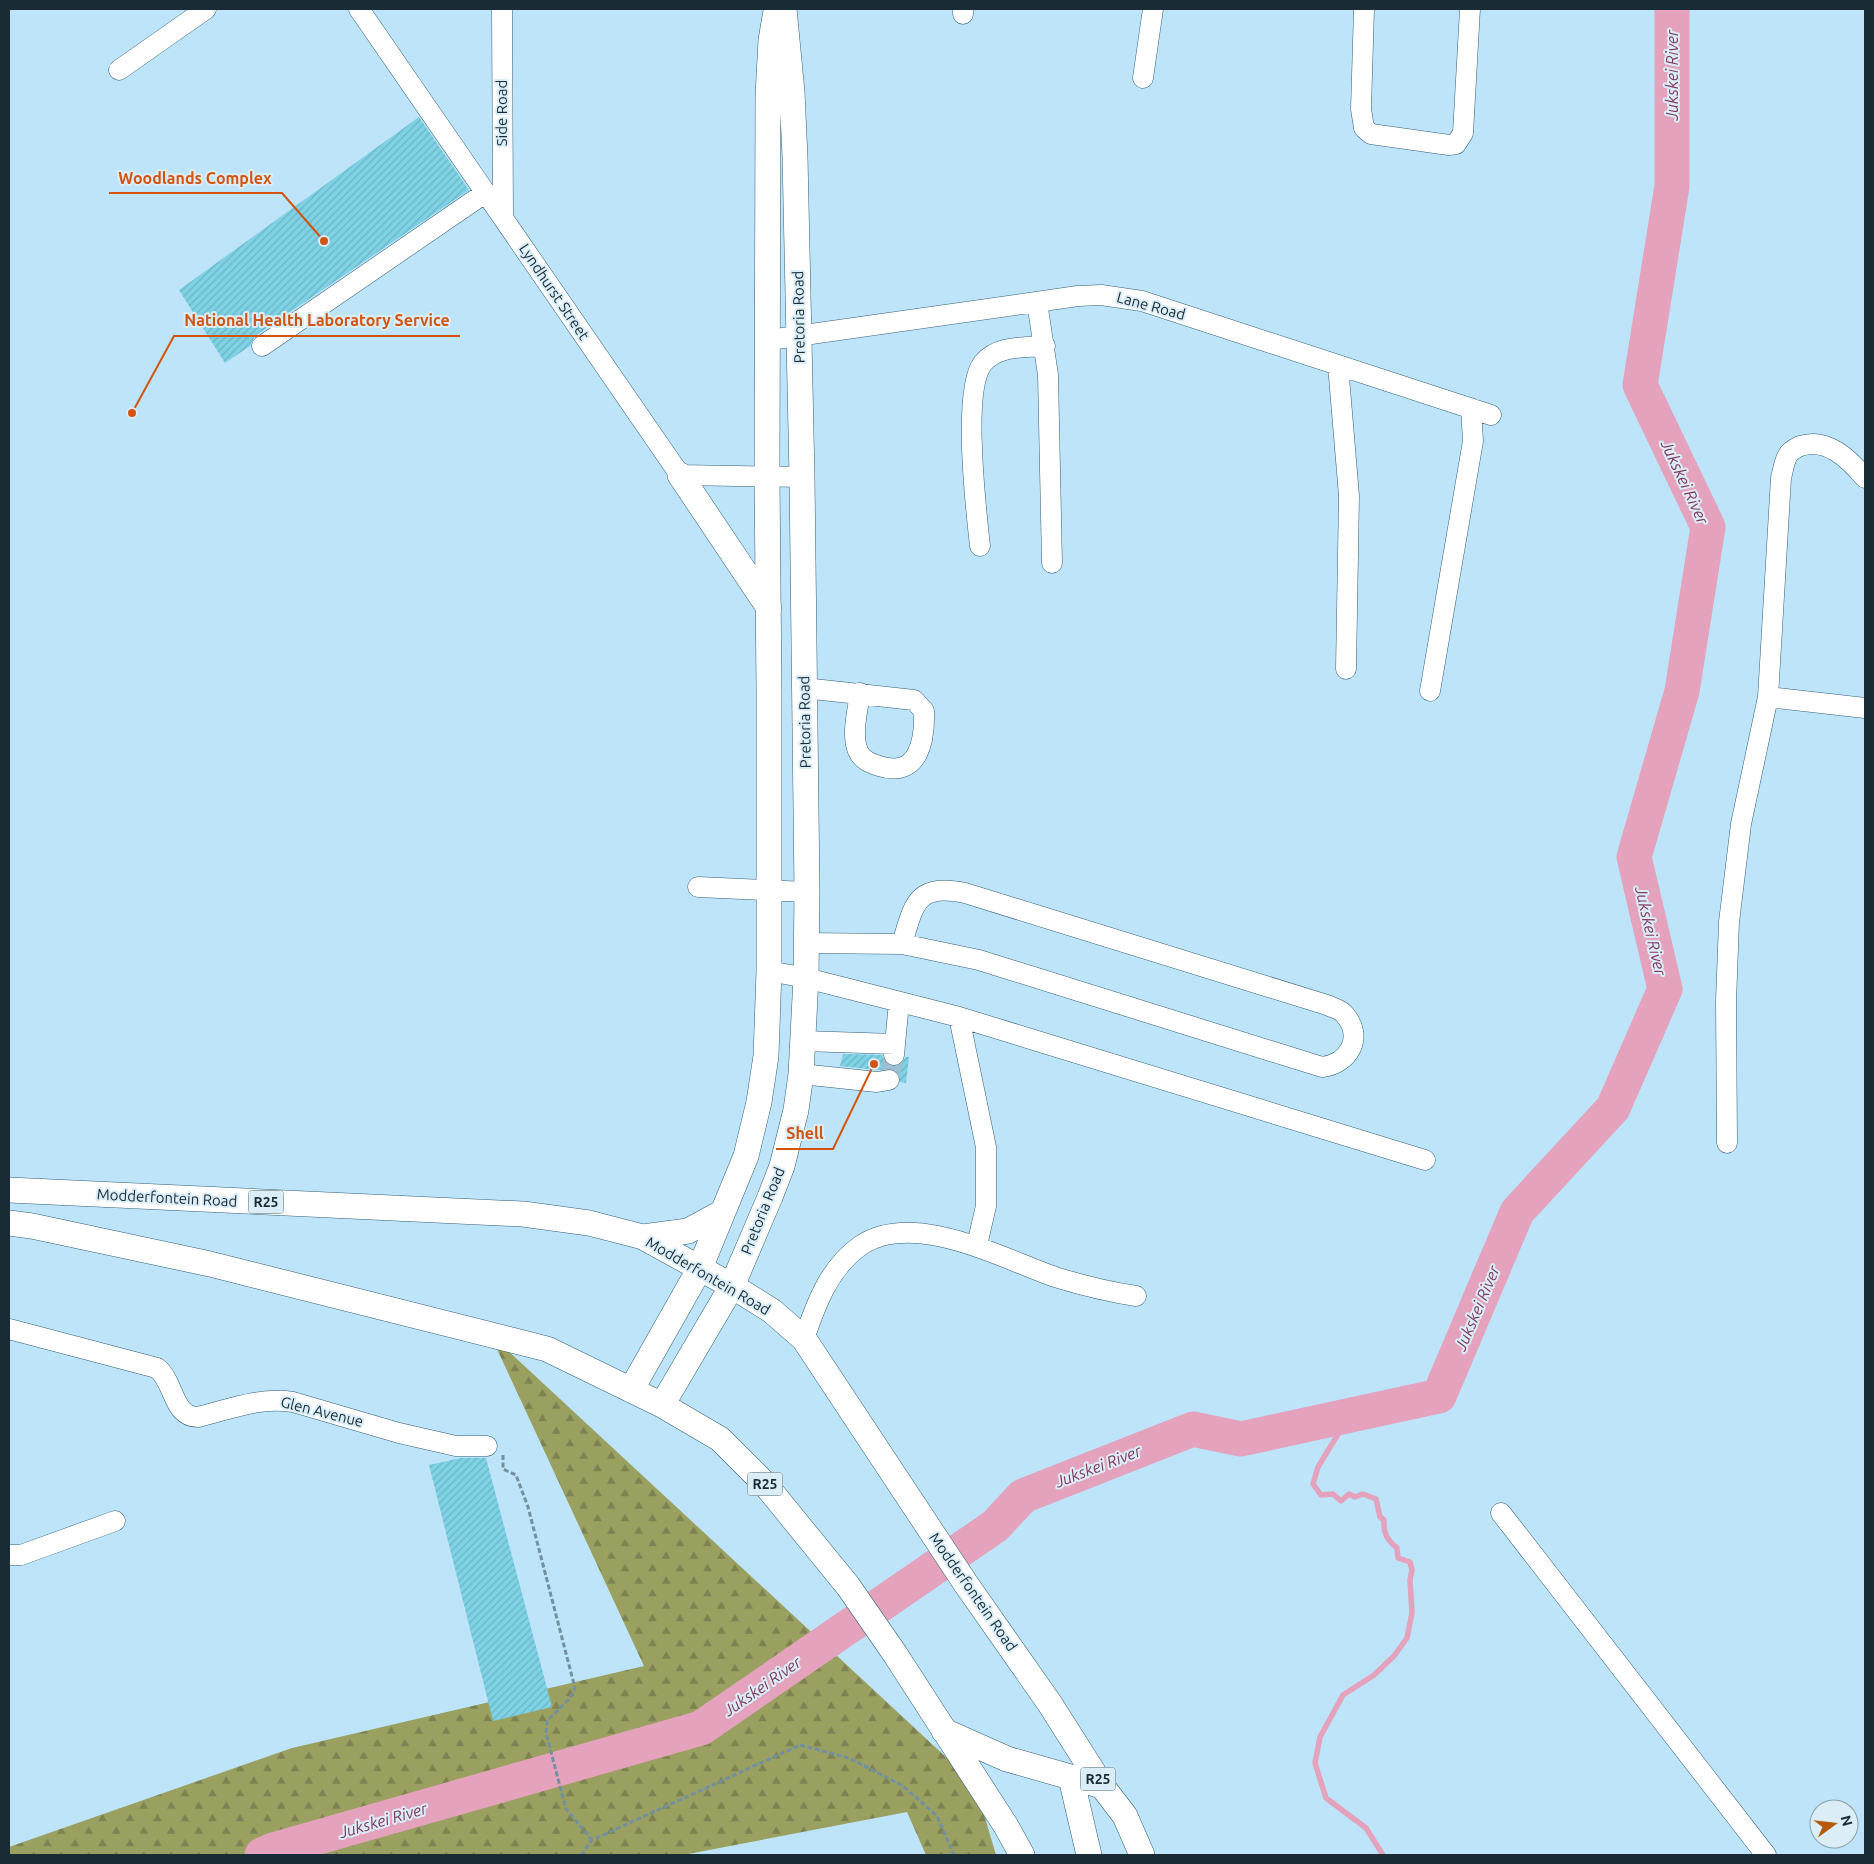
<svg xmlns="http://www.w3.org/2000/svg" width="1874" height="1864" viewBox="0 0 1874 1864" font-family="Ubuntu,sans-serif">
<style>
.forest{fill:url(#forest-firs)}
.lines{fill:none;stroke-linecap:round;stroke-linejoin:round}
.stream{stroke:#e4a2bd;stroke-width:5.5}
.river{stroke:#e4a2bd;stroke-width:35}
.building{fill:url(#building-hatch)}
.minor-tunnel{stroke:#9cbfd2;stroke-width:20;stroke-dasharray:20 10;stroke-linecap:butt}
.minor-casing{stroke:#336077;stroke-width:21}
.major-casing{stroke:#336077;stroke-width:26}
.path{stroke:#7290a0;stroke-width:3;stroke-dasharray:5 2.5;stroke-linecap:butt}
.minor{stroke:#fff;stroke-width:20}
.major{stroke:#fff;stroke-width:25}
.labels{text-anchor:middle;stroke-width:4;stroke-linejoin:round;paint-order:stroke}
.shield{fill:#dbeef8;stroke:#536670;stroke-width:1}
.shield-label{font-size:14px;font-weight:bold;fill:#192c36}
.street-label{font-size:15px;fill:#192c36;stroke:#dbeef8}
.water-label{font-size:16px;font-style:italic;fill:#83355b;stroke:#dbeef8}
.leader{fill:none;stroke:#d35410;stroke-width:2}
.callout-dot{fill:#d35410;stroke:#dbeef8;stroke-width:2}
.callout-label{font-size:16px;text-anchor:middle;font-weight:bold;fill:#d35410;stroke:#dbeef8;stroke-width:4;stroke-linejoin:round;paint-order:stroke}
</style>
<defs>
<pattern id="forest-firs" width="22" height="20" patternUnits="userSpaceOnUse" patternTransform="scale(1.25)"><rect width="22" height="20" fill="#9aa060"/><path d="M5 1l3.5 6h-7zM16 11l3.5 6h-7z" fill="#7d8350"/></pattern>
<pattern id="building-hatch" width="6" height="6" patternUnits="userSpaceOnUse" patternTransform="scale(1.25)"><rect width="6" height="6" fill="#7ed2e4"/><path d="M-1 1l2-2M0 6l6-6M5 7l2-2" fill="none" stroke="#6cb4c4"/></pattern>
</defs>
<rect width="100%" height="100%" fill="#bde4f9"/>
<path class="forest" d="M490,1334L975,1784L996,1855H926L907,1812L683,1855H9V1847L292,1748L644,1666Z"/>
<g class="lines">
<path class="stream" d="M1349,1416L1318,1467L1313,1484L1321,1495L1333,1494L1341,1501L1349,1494L1355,1497L1363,1494L1376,1499L1380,1517L1384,1520C1383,1533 1387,1540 1397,1548L1398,1558L1410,1562L1412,1570L1410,1580L1412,1613L1407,1638L1394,1656L1374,1675L1343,1695L1320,1737L1315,1763L1326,1798L1366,1828L1383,1855"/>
<path class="river" d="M262,1855L273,1850L701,1728L995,1526L1023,1496L1193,1429L1241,1439L1439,1396L1517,1212L1613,1108L1665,989L1634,857L1682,691L1708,527L1640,385L1672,186V9"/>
</g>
<path class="building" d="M419,117L469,190L255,336L250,346L225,363L179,290Z
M843,1054L882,1055L887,1064L893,1067L899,1066L906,1057H909L906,1083L900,1082L898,1073L893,1069L877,1070L840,1066Z
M461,1458H486L552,1707L493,1721L429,1465Z"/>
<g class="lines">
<path class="minor-tunnel" d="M889,1080L894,1055"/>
<g class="minor-casing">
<path id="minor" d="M359,9L680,475L802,477
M502,9L503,218
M963,9V14
M1364,9L1361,109L1364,128L1371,134L1449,145L1456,144L1463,133L1470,9
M119,70L206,9
M1143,78L1153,9
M1037,302L1048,375L1052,563
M769,340L1078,296L1101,295L1142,301L1491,415
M262,346L485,193
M1338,365L1349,496L1346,669
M980,546C976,510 962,389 983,363C998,345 1024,348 1045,346
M804,688L914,700L924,711C925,740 919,779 879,766C870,763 862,760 858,751C851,734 858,710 860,693
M1430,691L1473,441L1471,408
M1768,697L1865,708
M698,887L807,892
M805,943L902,944L979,960L1322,1067C1349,1064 1364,1037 1345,1015C1341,1009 1333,1008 1327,1005L965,893C916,883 914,904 902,944
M769,971L806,978L959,1017L1425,1160
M959,1017L986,1147V1206L977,1245
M803,1041L895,1044
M894,1055L899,1002
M801,1074L877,1082L889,1080
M1727,1143L1726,1001L1729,922L1741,824L1768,697L1781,478C1783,471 1784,461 1788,455C1790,451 1796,448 1800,446C1827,437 1849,459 1865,478
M9,1329L157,1368C175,1382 172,1417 198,1417C230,1409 259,1397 293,1402L399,1433L456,1446H487
M804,1339C816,1304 829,1268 860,1246C913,1209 1003,1259 1055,1277C1081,1285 1109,1292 1136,1296
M1501,1513L1766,1855
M9,1555H21L115,1521"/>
</g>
<g class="major-casing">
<path id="major" d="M680,475L769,608
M9,1190L523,1214L589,1223L643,1237L732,1286L772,1311L804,1339L966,1584L1050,1704L1102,1786L1125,1816L1142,1855
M9,1223L32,1226L210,1264L547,1349L662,1405L720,1439L764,1483L848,1586L895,1654L1006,1826L1022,1855
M643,1237L688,1231L723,1212
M631,1390L700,1268L746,1156L759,1102L766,1056L769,971V689L767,477L768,95L771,40L776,11
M662,1405L732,1286L770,1197L782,1166L796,1110L801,1074L806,978L807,892L802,477L795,157L792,92L784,9
M944,1731L1007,1759L1102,1786
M1071,1778L1089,1855"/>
</g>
<path class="path" d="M503,1455V1469L516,1475L528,1507L575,1688L570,1698L547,1721L546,1733L566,1809L592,1840
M581,1855L592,1840L800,1745L849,1758L903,1786L937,1816L954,1855"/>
<use href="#minor" class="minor"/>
<use href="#major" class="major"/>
</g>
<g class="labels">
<g class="shield">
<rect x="248.5" y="1190.5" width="35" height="23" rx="4"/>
<rect x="747.5" y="1472.5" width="35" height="23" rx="4"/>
<rect x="1080.5" y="1767.5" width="35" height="23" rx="4"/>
</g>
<g class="shield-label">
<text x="266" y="1207">R25</text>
<text x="765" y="1489">R25</text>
<text x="1098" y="1784">R25</text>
</g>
<g class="street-label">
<text transform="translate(502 113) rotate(-90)" y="5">Side Road</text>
<text transform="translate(554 292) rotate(56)" y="5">Lyndhurst Street</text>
<text transform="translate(1151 306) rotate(15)" y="5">Lane Road</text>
<text transform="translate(799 317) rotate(-91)" y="5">Pretoria Road</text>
<text transform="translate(805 722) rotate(-91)" y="5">Pretoria Road</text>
<text transform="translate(167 1198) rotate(3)" y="5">Modderfontein Road</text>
<text transform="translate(763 1211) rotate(-68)" y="5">Pretoria Road</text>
<text transform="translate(708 1276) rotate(30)" y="5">Modderfontein Road</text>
<text transform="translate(322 1412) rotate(14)" y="5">Glen Avenue</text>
<text transform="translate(973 1592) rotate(55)" y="5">Modderfontein Road</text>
</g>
<g class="water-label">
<text transform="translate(1672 75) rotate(-90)" y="6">Jukskei River</text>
<text transform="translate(1685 482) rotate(65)" y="6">Jukskei River</text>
<text transform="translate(1651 931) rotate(77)" y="6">Jukskei River</text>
<text transform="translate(1477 1308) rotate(-67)" y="6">Jukskei River</text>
<text transform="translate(1098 1466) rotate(-21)" y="6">Jukskei River</text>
<text transform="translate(762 1686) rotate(-35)" y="6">Jukskei River</text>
<text transform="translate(383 1820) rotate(-16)" y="6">Jukskei River</text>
</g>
</g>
<path class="leader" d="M324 241L282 193H109M132 413L174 336H460M874 1064L833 1149H776"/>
<g class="callout-dot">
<circle cx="324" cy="241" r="5"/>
<circle cx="132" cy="413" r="5"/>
<circle cx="874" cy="1064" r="5"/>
</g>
<g class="callout-label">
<text x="195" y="184">Woodlands Complex</text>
<text x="317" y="326">National Health Laboratory Service</text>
<text x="805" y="1139">Shell</text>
</g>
<rect width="1874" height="1864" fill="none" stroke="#192c36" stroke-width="20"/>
<g transform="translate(1834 1824) rotate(75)"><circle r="24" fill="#dbeef8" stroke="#8da0aa"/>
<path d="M0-4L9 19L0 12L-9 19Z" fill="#b65902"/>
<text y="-8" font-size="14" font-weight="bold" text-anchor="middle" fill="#192c36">N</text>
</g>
</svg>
